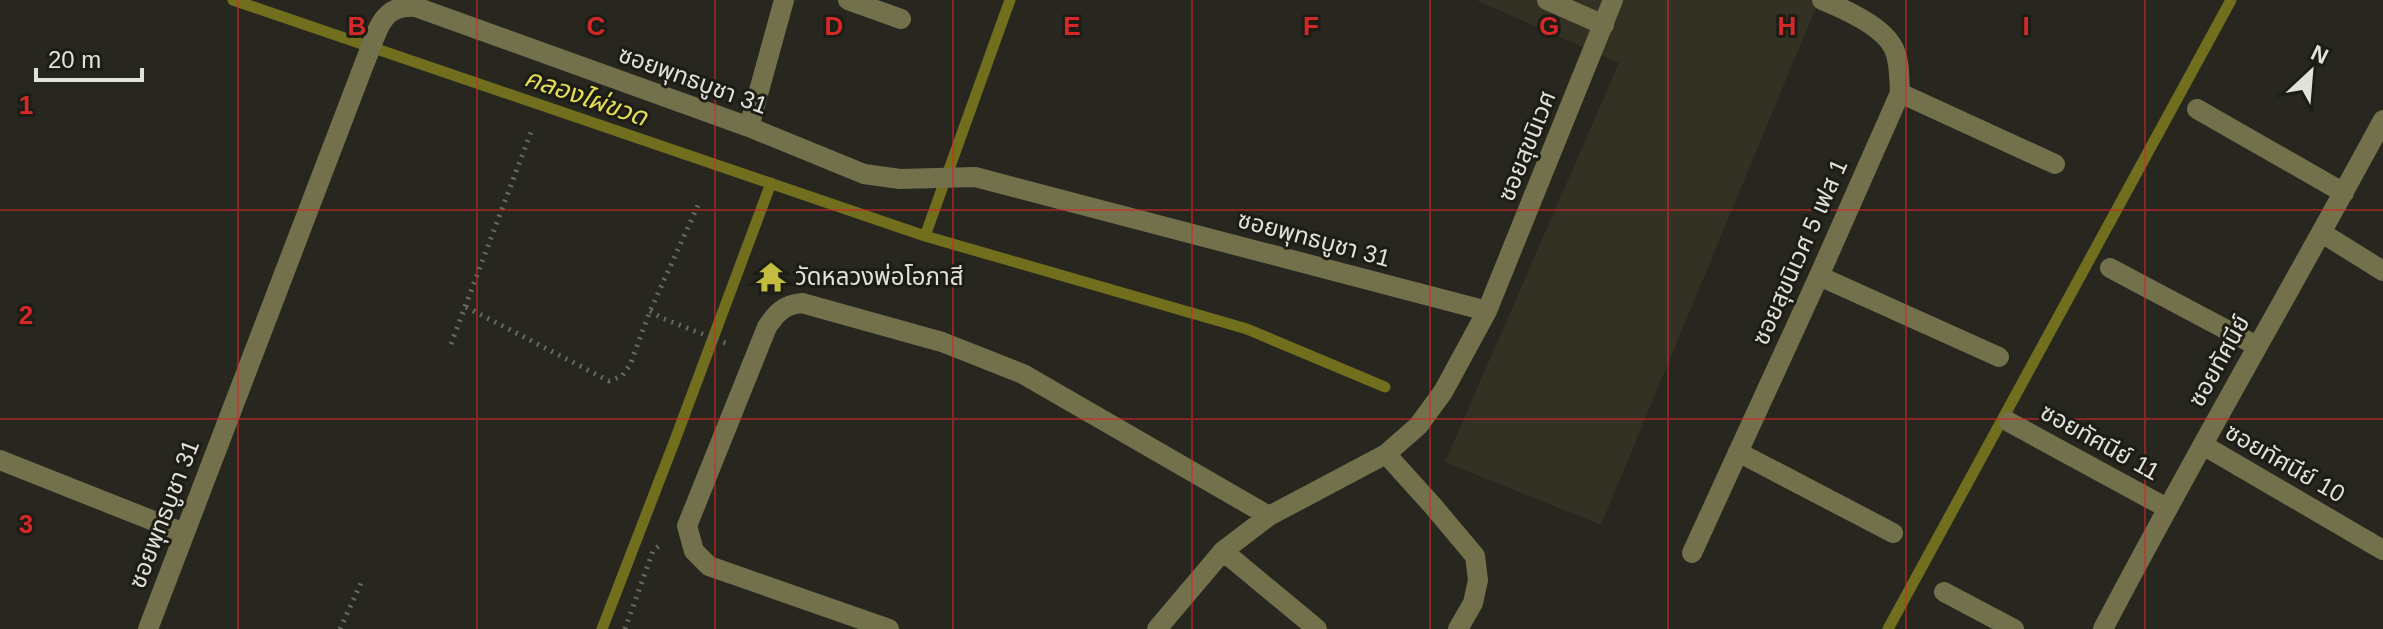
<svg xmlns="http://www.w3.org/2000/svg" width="2383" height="629" viewBox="0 0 2383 629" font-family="Arial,'Noto Sans Thai',sans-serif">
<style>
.built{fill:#323124}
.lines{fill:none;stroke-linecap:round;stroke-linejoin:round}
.stream{stroke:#716e1d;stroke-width:11}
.path{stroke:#6a6a64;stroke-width:5;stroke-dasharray:2 6;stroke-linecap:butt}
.minor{stroke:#72714b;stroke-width:20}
.grid{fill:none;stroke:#d62828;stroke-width:2;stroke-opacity:0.55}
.labels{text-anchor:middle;stroke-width:6;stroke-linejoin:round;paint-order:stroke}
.street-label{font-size:24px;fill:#e2e2dd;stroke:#1d1d16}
.poi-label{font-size:24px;fill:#e2e2dd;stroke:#1d1d16;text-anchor:start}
.water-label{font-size:26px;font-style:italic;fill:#e5df58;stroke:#1d1d16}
.grid-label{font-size:26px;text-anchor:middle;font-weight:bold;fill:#d62828;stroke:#1d1d16;stroke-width:6;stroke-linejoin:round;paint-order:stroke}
</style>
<rect width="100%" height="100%" fill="#272720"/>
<path class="built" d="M1476,0H1819L1601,525L1445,462L1619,63Z"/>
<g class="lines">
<path class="stream" d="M233,0L925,236L1247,329L1385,387
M925,236L1010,0
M602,629L675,440L771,183
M1888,629L2231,0"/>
<path class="path" d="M466,307L609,381L622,376L630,365L650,311L700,201
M650,311L662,318L730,345
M451,344L531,132
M340,629L361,583
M625,629L653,551L662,543"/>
<path class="minor" d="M848,0L901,19
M1547,0L1604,25
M1900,93L2055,164
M2197,109L2344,193
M749,127L784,0
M2322,233L2383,271
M2110,268L2257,346
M1819,276L1999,357
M2009,422L2167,508
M2203,445L2383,550
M1738,452L1893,533
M1386,454L1433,506L1475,556L1478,580L1473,603L1458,629
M0,460L184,533
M1223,551L1317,629
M1692,553L1819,276L1900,93C1899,78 1900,62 1894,49C1884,26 1844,9 1822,0
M1944,592L2014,629
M148,629L365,62C377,34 380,3 416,7L749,127L864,174L900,179L975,177L1487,311
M889,629L709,566L694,551L687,526L767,327C777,312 784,305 802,303L942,342L1023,374L1269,516
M1157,629L1223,551L1269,516L1386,454L1418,426L1443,392L1487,311L1613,0
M2103,629C2193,457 2291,290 2383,120"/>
</g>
<path class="grid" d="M238,0V629M477,0V629M715,0V629M953,0V629M1192,0V629M1430,0V629M1668,0V629M1906,0V629M2145,0V629M0,210H2383M0,419H2383"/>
<defs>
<g id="temple-bare" transform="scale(2.4)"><path d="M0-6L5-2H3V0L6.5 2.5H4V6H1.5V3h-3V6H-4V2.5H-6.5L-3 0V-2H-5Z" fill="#c2bd3f" stroke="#1d1d16" stroke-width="2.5" paint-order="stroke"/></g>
</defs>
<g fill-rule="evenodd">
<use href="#temple-bare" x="771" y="277"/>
</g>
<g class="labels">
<g class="street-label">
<text transform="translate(693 80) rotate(20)" y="8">ซอยพุทธบูชา 31</text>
<text transform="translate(1527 146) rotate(-68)" y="8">ซอยสุขนิเวศ</text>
<text transform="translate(1314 239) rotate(15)" y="8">ซอยพุทธบูชา 31</text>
<text transform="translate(1800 252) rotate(-66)" y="8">ซอยสุขนิเวศ 5 เฟส 1</text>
<text transform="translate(2219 361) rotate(-61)" y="8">ซอยทัศนีย์</text>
<text transform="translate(2100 442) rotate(29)" y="8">ซอยทัศนีย์ 11</text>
<text transform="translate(2285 463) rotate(30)" y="8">ซอยทัศนีย์ 10</text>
<text transform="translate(164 514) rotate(-69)" y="8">ซอยพุทธบูชา 31</text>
</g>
<g class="poi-label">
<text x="795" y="285">วัดหลวงพ่อโอภาสี</text>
</g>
<g class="water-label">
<text transform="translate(586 97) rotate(19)" y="9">คลองไผ่ขวด</text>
</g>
</g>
<g class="grid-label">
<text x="357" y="35">B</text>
<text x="596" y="35">C</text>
<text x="834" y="35">D</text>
<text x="1072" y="35">E</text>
<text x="1311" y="35">F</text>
<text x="1549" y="35">G</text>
<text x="1787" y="35">H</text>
<text x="2026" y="35">I</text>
<text x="26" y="114">1</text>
<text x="26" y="324">2</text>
<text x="26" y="533">3</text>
</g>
<g transform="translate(2311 72) rotate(26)" stroke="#1d1d16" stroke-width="6" paint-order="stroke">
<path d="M0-6L14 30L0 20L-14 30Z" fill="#e2e2dd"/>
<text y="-12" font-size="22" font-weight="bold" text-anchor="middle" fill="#e2e2dd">N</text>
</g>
<path d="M36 68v12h106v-12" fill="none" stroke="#e2e2dd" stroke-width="4"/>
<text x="48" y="68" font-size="24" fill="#e2e2dd" stroke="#1d1d16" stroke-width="6" paint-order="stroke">20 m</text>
</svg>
